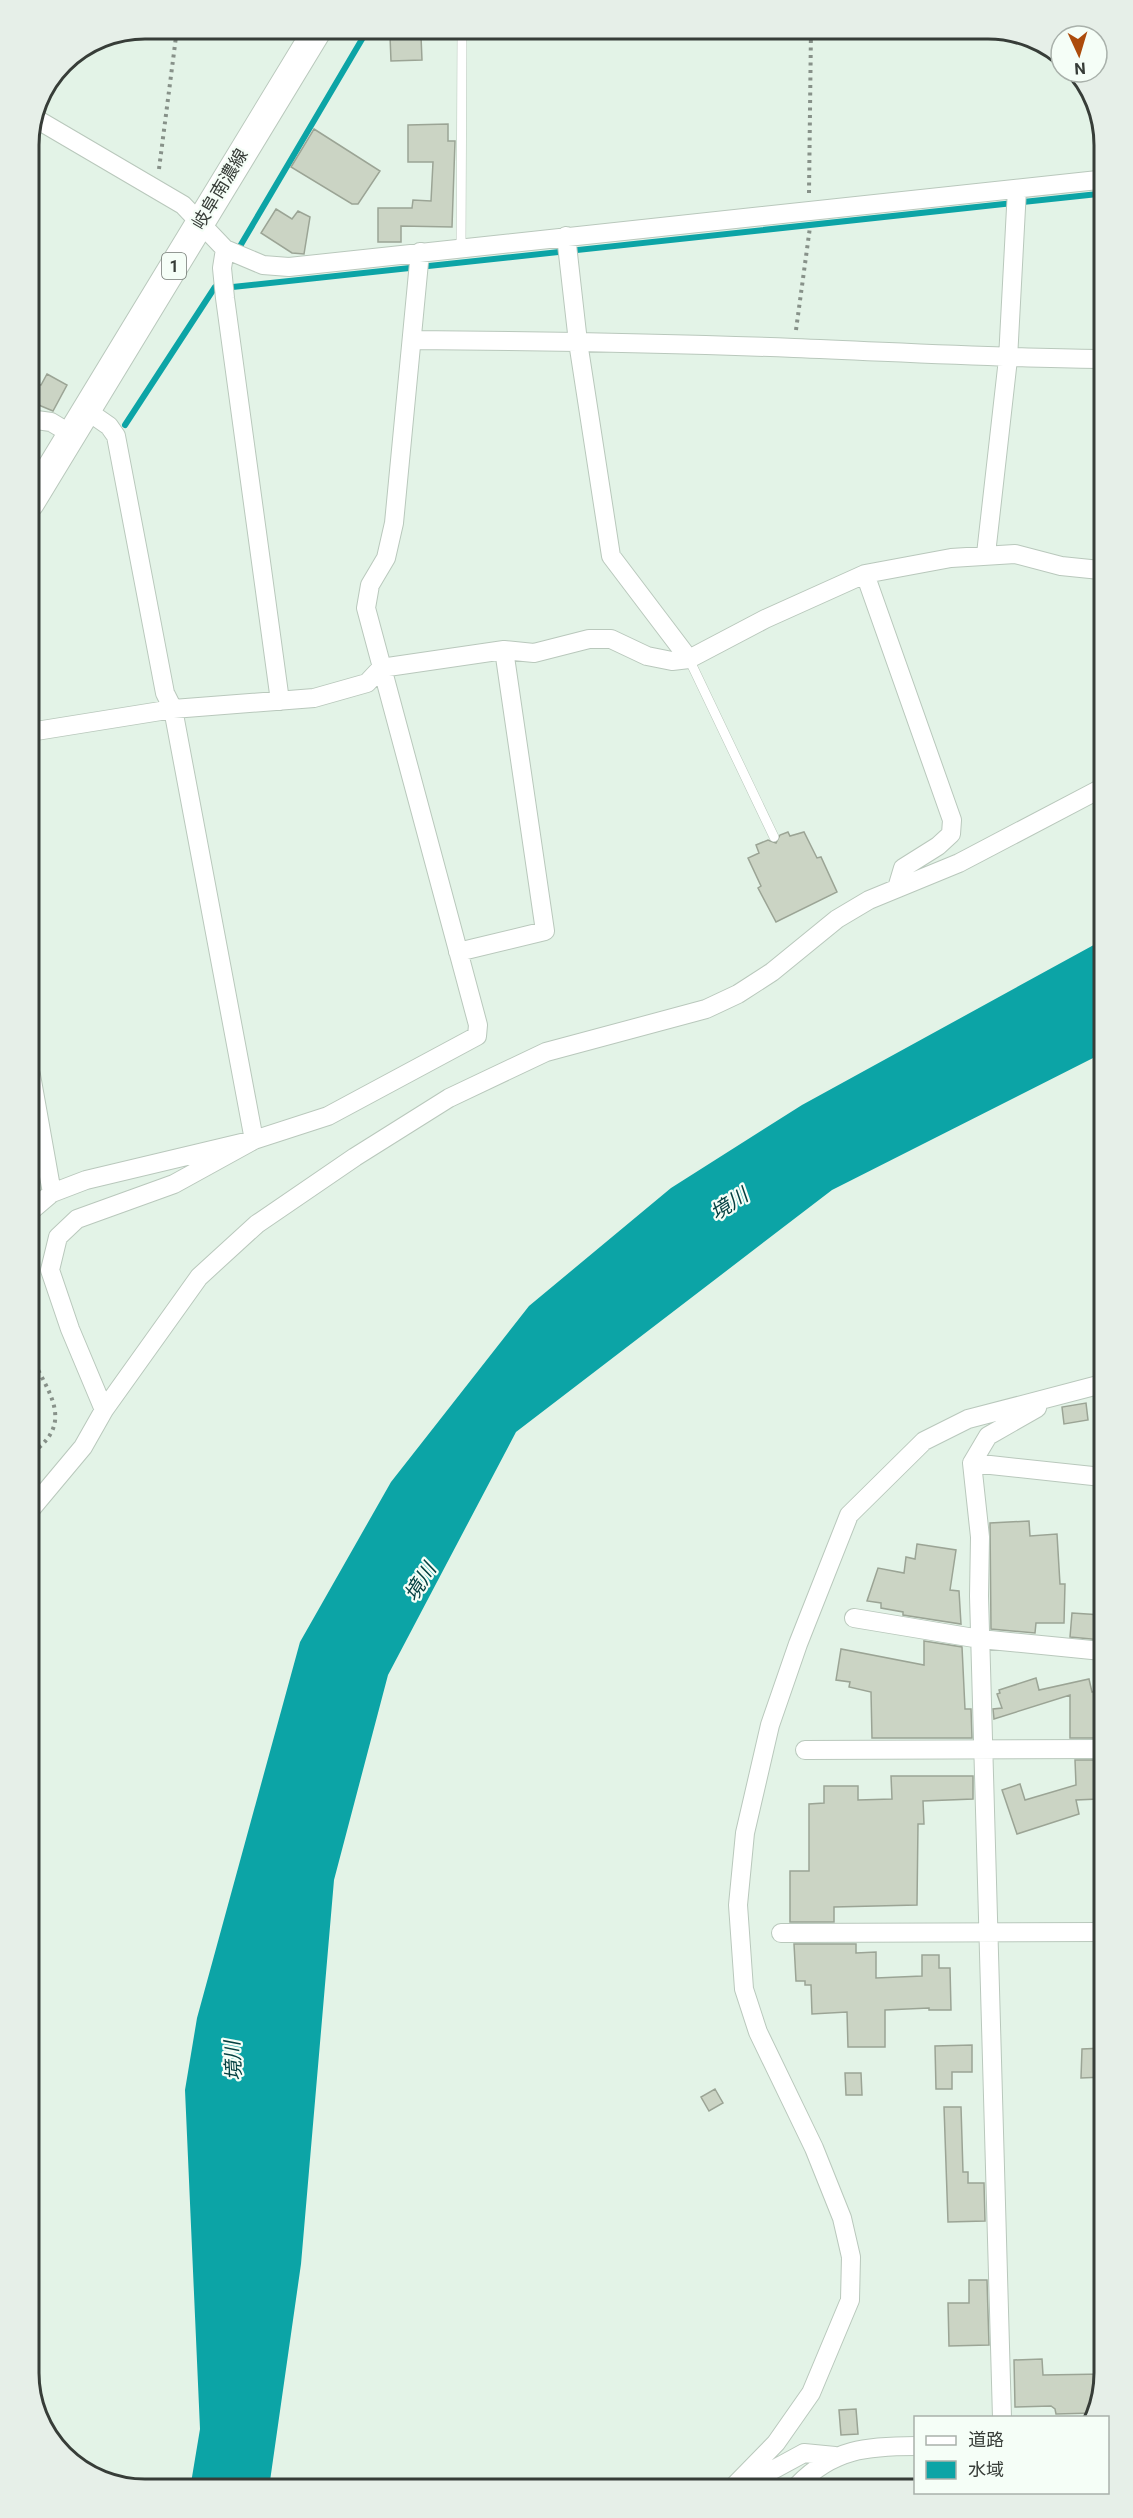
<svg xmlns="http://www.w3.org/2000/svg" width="1133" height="2518" viewBox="0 0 1133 2518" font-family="Roboto,'Noto Sans JP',sans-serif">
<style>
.water{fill:#0ca4a6}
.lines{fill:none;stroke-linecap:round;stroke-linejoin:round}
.stream{stroke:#0ca4a6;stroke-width:6}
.building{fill:#cbd4c4;stroke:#9ba495;stroke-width:1.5}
.service-casing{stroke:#b9c8bc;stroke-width:10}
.minor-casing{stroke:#b9c8bc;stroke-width:20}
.primary-casing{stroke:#b9c8bc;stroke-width:30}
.path{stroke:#879189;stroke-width:4;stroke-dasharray:3 4.5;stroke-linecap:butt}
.service{stroke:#fff;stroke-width:9}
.minor{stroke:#fff;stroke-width:18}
.primary{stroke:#fff;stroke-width:28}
.labels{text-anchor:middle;stroke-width:4.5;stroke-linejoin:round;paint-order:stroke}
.shield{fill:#f5fef7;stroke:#707771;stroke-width:1.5}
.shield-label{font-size:16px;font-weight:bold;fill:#373d38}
.street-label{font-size:18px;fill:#373d38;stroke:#f5fef7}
.water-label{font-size:20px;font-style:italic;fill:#044041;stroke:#f5fef7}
.rim{fill:none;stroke:#373d38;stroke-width:3}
</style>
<rect width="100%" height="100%" fill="#e3f3e7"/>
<path class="water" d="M1101,941V1054L832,1190L516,1432L388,1675L334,1880L301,2264L269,2488L190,2489L200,2429L185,2090L197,2018L300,1642L391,1482L529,1306L671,1188L802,1105Z"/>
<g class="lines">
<path class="stream" d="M236,253L368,29
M214,289L1098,194
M125,425L215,287"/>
</g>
<path class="building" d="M390,36H421L422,60L391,61Z
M448,124V141H455L452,227L401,226V242H378V208H412L413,200L431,201L433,162H408V125Z
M314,129L380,171L358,204H352L291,167Z
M276,209L292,219L298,211L310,217L304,254L292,253L261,233Z
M47,374L67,385L53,411L29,401V384L41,385Z
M788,832L790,836L804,832L817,858L821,857L837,892L776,922L758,888L761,886L748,858L759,853L756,845L768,840L776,843L780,835Z
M1086,1403L1088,1420L1064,1424L1062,1407Z
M1029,1521L1030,1536L1057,1534L1060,1584H1065L1064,1623H1036L1035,1633L991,1629L990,1523Z
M917,1544L956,1550L950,1590L959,1591L961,1624L903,1615V1612L881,1608V1603L867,1601L878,1568L904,1573L906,1557L915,1559Z
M1072,1613L1102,1615V1640L1070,1637Z
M924,1641L962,1647L965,1709H971L972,1738H872L871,1692L849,1687L850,1682L836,1680L841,1649L924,1665Z
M1036,1678L1039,1690L1089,1679L1092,1692L1103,1689V1738H1070V1695L994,1719L993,1709L1002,1708L997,1694L1000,1693L999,1690Z
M1075,1760H1103V1770H1097L1098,1799L1076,1800L1079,1814L1017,1834L1002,1790L1020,1784L1025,1800L1076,1785Z
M891,1776H973V1799L923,1801L924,1824H918L917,1905L834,1907V1922H790V1871H809V1804L824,1803V1786H858V1800L892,1799Z
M794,1944H856V1953L876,1952V1978L922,1976V1955H939V1968H950L951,2010H929V2008L885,2010V2047H848L847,2012L812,2014L811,1985H805V1981H796Z
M972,2045V2072H952V2089H936L935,2046Z
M1104,2048V2077L1081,2078L1082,2049Z
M845,2073H861L862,2095H846Z
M715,2089L723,2103L709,2111L701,2097Z
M944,2107H961L963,2172H968V2183H984L985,2221L948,2222Z
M969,2280H987L989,2345L949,2346L948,2303H969Z
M1042,2359L1043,2375L1104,2374L1093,2413L1056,2414L1055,2409L1051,2406L1015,2407L1014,2360Z
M856,2409L858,2434L841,2435L839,2410Z"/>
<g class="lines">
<g class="service-casing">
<path id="service" d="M461,248L462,29
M689,659L774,837"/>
</g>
<g class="minor-casing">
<path id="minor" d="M33,117L183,205L225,249L263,265L289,267L1098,180
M566,236L578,342L611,556L689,659
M225,249L222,268L225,298L280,701
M412,340C539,341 667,343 794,348C896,352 997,358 1099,359
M86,410L109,426L116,436L165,693L173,709L254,1140L174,1184L77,1219L58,1237L50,1270L70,1329L104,1410
M29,419L51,422L71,434
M986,554L1008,359L1017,189
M865,574L952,820L951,834L938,846L903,868L897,888
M30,732L173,709L314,698L367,683L381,668L504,650L534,653L589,639H611L647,656L672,661L689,659L765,619L865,574L951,558L1015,554L1061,566L1100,570
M458,952L545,931L504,650
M31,1075L52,1193
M32,1210L52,1193L86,1180L254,1140L328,1116L477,1036L478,1025L366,608L370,585L386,558L394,523L420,252
M972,1463L1102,1477
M32,1508L83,1447L104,1410L199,1277L257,1224L355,1157L449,1098L546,1052L706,1009L738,994L772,972L837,919L869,900L959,863L1100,789
M854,1618L980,1639L1102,1651
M805,1750L1103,1749
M781,1933L1103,1932
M1002,2418L979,1596L980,1537L972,1463L988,1436L1037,1408
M735,2485L776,2443L811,2393L850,2300L851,2257L842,2218L814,2148L758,2032L744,1989L738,1905L745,1833L770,1725L798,1644L849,1515L924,1441L968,1419L1102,1384
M745,2485L804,2453L835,2456
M798,2485C833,2449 867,2446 916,2446"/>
</g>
<g class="primary-casing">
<path id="primary" d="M30,503L318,29"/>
</g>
<path class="path" d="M159,169L177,29
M809,193L811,29
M796,330L810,227
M32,1357C41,1380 65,1408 51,1433C47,1441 38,1448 32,1455"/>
<use href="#service" class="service"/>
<use href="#minor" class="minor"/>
<use href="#primary" class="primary"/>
</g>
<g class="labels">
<rect class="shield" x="162" y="253" width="24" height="26" rx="4.5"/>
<g class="shield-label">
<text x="174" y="272">1</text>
</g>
<g class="street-label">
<text transform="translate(220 189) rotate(-59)" y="6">岐阜南濃線</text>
</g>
<g class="water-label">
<text transform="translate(729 1204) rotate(-33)" y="7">境川</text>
<text transform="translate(420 1582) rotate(-58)" y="7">境川</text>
<text transform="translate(233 2061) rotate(-93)" y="7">境川</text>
</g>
</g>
<path d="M0 0H1133V2518H0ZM145 39H988A106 106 0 0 1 1094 145V2373A106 106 0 0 1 988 2479H145A106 106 0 0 1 39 2373V145A106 106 0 0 1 145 39Z" fill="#e6efe8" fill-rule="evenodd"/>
<path class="rim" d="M145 39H988A106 106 0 0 1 1094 145V2373A106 106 0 0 1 988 2479H145A106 106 0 0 1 39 2373V145A106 106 0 0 1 145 39Z"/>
<rect x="914" y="2416" width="195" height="78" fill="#f5fef7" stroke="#a9b1ab" stroke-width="1.5"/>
<rect x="926" y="2436" width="30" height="9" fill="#ffffff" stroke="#a9b1ab" stroke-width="1.5"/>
<text x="968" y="2446" font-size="18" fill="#373d38">道路</text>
<rect x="926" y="2461" width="30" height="18" fill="#0ca4a6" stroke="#a9b1ab" stroke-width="1.5"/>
<text x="968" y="2476" font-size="18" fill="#373d38">水域</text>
<g transform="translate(1079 54) rotate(176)"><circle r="28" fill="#f5fef7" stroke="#a9b1ab" stroke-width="1.5"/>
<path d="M0-4.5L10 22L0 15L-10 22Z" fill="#ac4b0b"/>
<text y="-9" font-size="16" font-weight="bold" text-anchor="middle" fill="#373d38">N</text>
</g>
</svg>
